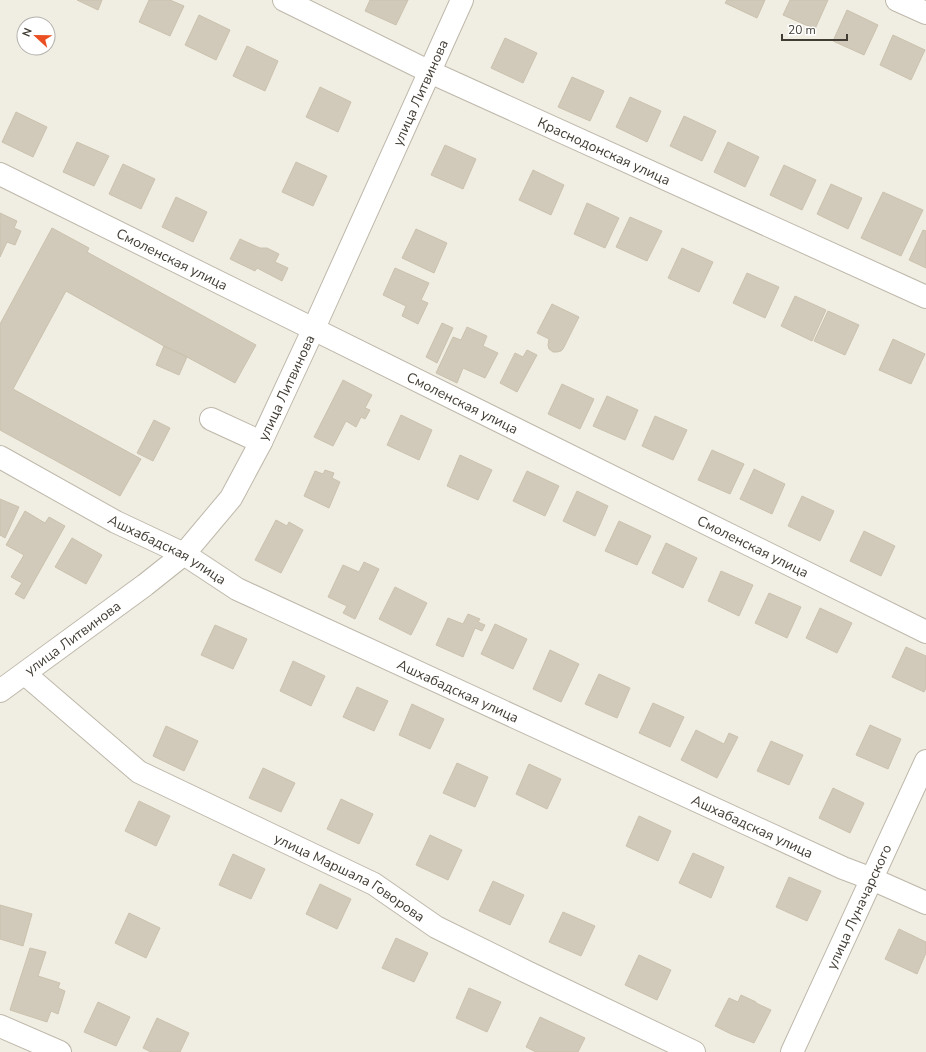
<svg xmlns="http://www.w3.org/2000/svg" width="926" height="1052" viewBox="0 0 926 1052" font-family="'Nunito Sans',sans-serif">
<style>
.building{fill:#d1caba;stroke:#cbc2ad}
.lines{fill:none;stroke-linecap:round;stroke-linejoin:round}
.minor-casing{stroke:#beb8aa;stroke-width:24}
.minor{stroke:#fff;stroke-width:22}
.labels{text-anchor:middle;stroke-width:3.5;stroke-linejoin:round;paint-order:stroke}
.street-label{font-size:14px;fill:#423d34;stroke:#fff}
</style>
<rect width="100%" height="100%" fill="#f0ede3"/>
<path class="building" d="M77,0H102L98,10Z
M149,0H170L184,6L170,36L139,22Z
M370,0H408L396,25L365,11Z
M727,0H765L757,18L725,3Z
M790,0H828L815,29L783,15Z
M847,10L878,25L864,55L833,41Z
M199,15L230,30L216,60L185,45Z
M893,35L925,50L911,80L880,65Z
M505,38L537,53L523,83L491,68Z
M247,46L278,61L265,91L233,76Z
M572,77L604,91L590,121L558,107Z
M320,87L351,102L338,132L306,117Z
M630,97L661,111L647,142L616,127Z
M16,112L47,127L33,157L2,142Z
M684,116L716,131L702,161L670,146Z
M77,142L109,156L94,186L63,172Z
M728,142L759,157L745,187L714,172Z
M445,145L476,159L463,189L431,175Z
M296,162L327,176L313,206L282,192Z
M123,164L155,179L141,209L109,194Z
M784,165L816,180L802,210L770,195Z
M533,170L564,185L551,215L519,200Z
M831,184L862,198L848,229L817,214Z
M883,192L923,210L901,256L861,238Z
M176,197L207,212L193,242L162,227Z
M587,203L619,218L605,248L574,234Z
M0,213L17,221L14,228L21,231L15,245L7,242L0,257Z
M630,217L662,231L647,261L616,247Z
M52,228L89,248L87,252L256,345L235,383L187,357L164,346L66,291L13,389L141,459L120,496L0,430V324Z
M416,229L447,243L434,273L402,258Z
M923,230L926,231V268L909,260Z
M240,239L260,248H267L279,254L275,262L288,268L282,281L257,268L255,271L230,259Z
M682,248L713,262L699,292L668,278Z
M395,268L429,283L421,300L428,303L418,324L402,316L406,306L383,295Z
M747,273L779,287L765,318L733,303Z
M795,296L826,310L812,341L781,326Z
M552,304L579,317L563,349L561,351L557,352H553L549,349L548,345L549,339L537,333Z
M828,311L859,325L845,355L814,341Z
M442,323L453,328L437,363L426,357Z
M467,327L487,336L483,346L498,353L485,378L463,368L457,383L436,373L453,337L461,340Z
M893,339L925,354L911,384L879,370Z
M164,346L187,357L179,375L156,365Z
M527,350L537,355L517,392L500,383L515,353L523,357Z
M343,380L372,395L365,408L370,410L365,419L361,417L356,427L346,421L333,446L314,437Z
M562,384L594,399L580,429L548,414Z
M607,396L638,410L625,440L593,426Z
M401,415L432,430L419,460L387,445Z
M655,416L687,430L673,460L642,446Z
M154,420L170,428L153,461L137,453Z
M712,450L744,464L730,494L698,480Z
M460,455L492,470L478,500L447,486Z
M754,469L785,484L772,514L740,499Z
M325,470L334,473L332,478L340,482L329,508L304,496L315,471L323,474Z
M527,471L559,486L545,516L513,501Z
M577,491L608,506L595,536L563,521Z
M802,496L834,511L820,541L788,526Z
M0,499L19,507L5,538L0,535Z
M25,511L45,523L49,517L65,526L24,599L15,594L22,583L11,577L24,555L6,545Z
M276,520L287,526L289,522L303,530L281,573L255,560Z
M619,521L651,536L637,565L605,551Z
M864,531L895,546L881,576L850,561Z
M72,538L102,555L86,584L55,567Z
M666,543L697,558L683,588L652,573Z
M364,562L379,569L355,619L343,613L347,606L328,597L343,565L359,572Z
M721,571L753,585L739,616L708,601Z
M395,587L427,603L411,635L379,619Z
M769,593L801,607L787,638L755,623Z
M820,608L852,623L837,653L806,638Z
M468,614L480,619L478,622L485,625L482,631L475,628L463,657L436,645L448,618L463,624Z
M495,624L527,639L513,669L481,654Z
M215,625L247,639L233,669L201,655Z
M906,647L926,656V688L924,692L892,677Z
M550,650L579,664L561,702L533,689Z
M293,661L325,676L311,706L280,691Z
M599,674L630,688L617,718L585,704Z
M357,687L388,701L374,731L343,717Z
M653,703L684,717L670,747L639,733Z
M412,704L444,719L430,749L399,735Z
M870,725L901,739L888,769L856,755Z
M166,726L198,741L184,771L153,756Z
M696,730L724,744L729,733L738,737L717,778L681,760Z
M771,741L803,755L789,785L757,771Z
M457,763L488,777L475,807L443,793Z
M529,764L561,779L547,809L516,794Z
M263,768L295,783L281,812L249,798Z
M833,788L864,803L850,833L819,818Z
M341,799L373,814L359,844L327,829Z
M139,801L170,816L156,846L125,831Z
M639,816L671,831L658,861L626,846Z
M430,835L462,850L448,880L416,865Z
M693,853L724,867L711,898L679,883Z
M233,854L265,869L251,899L219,885Z
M789,877L821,891L807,921L776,907Z
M493,881L524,895L510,925L479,911Z
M320,884L351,899L337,929L306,914Z
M0,905L32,914L23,946L0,939Z
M563,912L595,926L581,956L549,942Z
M129,913L160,928L146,958L115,943Z
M899,929L926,942V953L917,974L885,959Z
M396,938L428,953L414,982L382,968Z
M30,948L46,952L38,976L60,983L58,988L65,991L58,1014L51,1011L47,1022L10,1010Z
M639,955L671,970L657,1000L625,985Z
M469,988L501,1002L487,1032L456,1018Z
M741,995L756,1002V1003L771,1010L754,1043L731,1034L715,1026L729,998L738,1002Z
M98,1002L130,1017L116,1046L84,1032Z
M540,1017L585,1038L578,1052H536L526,1047Z
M157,1018L189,1033L180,1052H151L143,1048Z"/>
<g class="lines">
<g class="minor-casing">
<g id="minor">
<path id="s1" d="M284,0L430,72L926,297"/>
<path d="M897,0L926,13"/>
<path id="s2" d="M0,174L926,632"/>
<path d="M211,419L261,442"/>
<path id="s3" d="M0,457L116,522L184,554L237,589L843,868L872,879L926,903"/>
<path id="s4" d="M25,674L139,772L374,884L436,927L527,972L694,1052"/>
<path id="s5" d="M0,691L145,585L184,554L231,498L261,442L314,328L462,0"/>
<path d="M0,1026L60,1052"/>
<path id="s6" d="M792,1052L926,761"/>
</g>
</g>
<use href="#minor" class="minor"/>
</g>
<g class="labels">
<g class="street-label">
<text dy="5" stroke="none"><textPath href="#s5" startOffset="750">улица Литвинова</textPath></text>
<text dy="5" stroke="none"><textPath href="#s1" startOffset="354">Краснодонская улица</textPath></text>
<text dy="5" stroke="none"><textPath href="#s2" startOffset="192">Смоленская улица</textPath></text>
<text dy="5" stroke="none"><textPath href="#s5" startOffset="426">улица Литвинова</textPath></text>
<text dy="5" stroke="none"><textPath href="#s2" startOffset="516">Смоленская улица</textPath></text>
<text dy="5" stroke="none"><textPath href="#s2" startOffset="840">Смоленская улица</textPath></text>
<text dy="5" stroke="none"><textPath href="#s3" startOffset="191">Ашхабадская улица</textPath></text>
<text dy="5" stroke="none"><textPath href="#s5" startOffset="90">улица Литвинова</textPath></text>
<text dy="5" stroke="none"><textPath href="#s3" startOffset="515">Ашхабадская улица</textPath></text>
<text dy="5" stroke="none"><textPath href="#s3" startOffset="839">Ашхабадская улица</textPath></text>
<text dy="5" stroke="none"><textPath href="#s4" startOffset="386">улица Маршала Говорова</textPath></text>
<text dy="5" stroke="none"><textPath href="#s6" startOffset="160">улица Луначарского</textPath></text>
</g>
</g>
<g transform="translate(36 36) rotate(292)"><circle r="19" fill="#ffffff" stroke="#b3b1ae"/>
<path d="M0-3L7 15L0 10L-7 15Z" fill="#eb4e20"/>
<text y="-6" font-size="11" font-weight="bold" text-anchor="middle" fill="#423d34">N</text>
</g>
<path d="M782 34v6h65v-6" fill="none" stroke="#423d34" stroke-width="2"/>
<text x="788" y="34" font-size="12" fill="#423d34" stroke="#ffffff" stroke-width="3" paint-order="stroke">20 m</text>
</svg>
